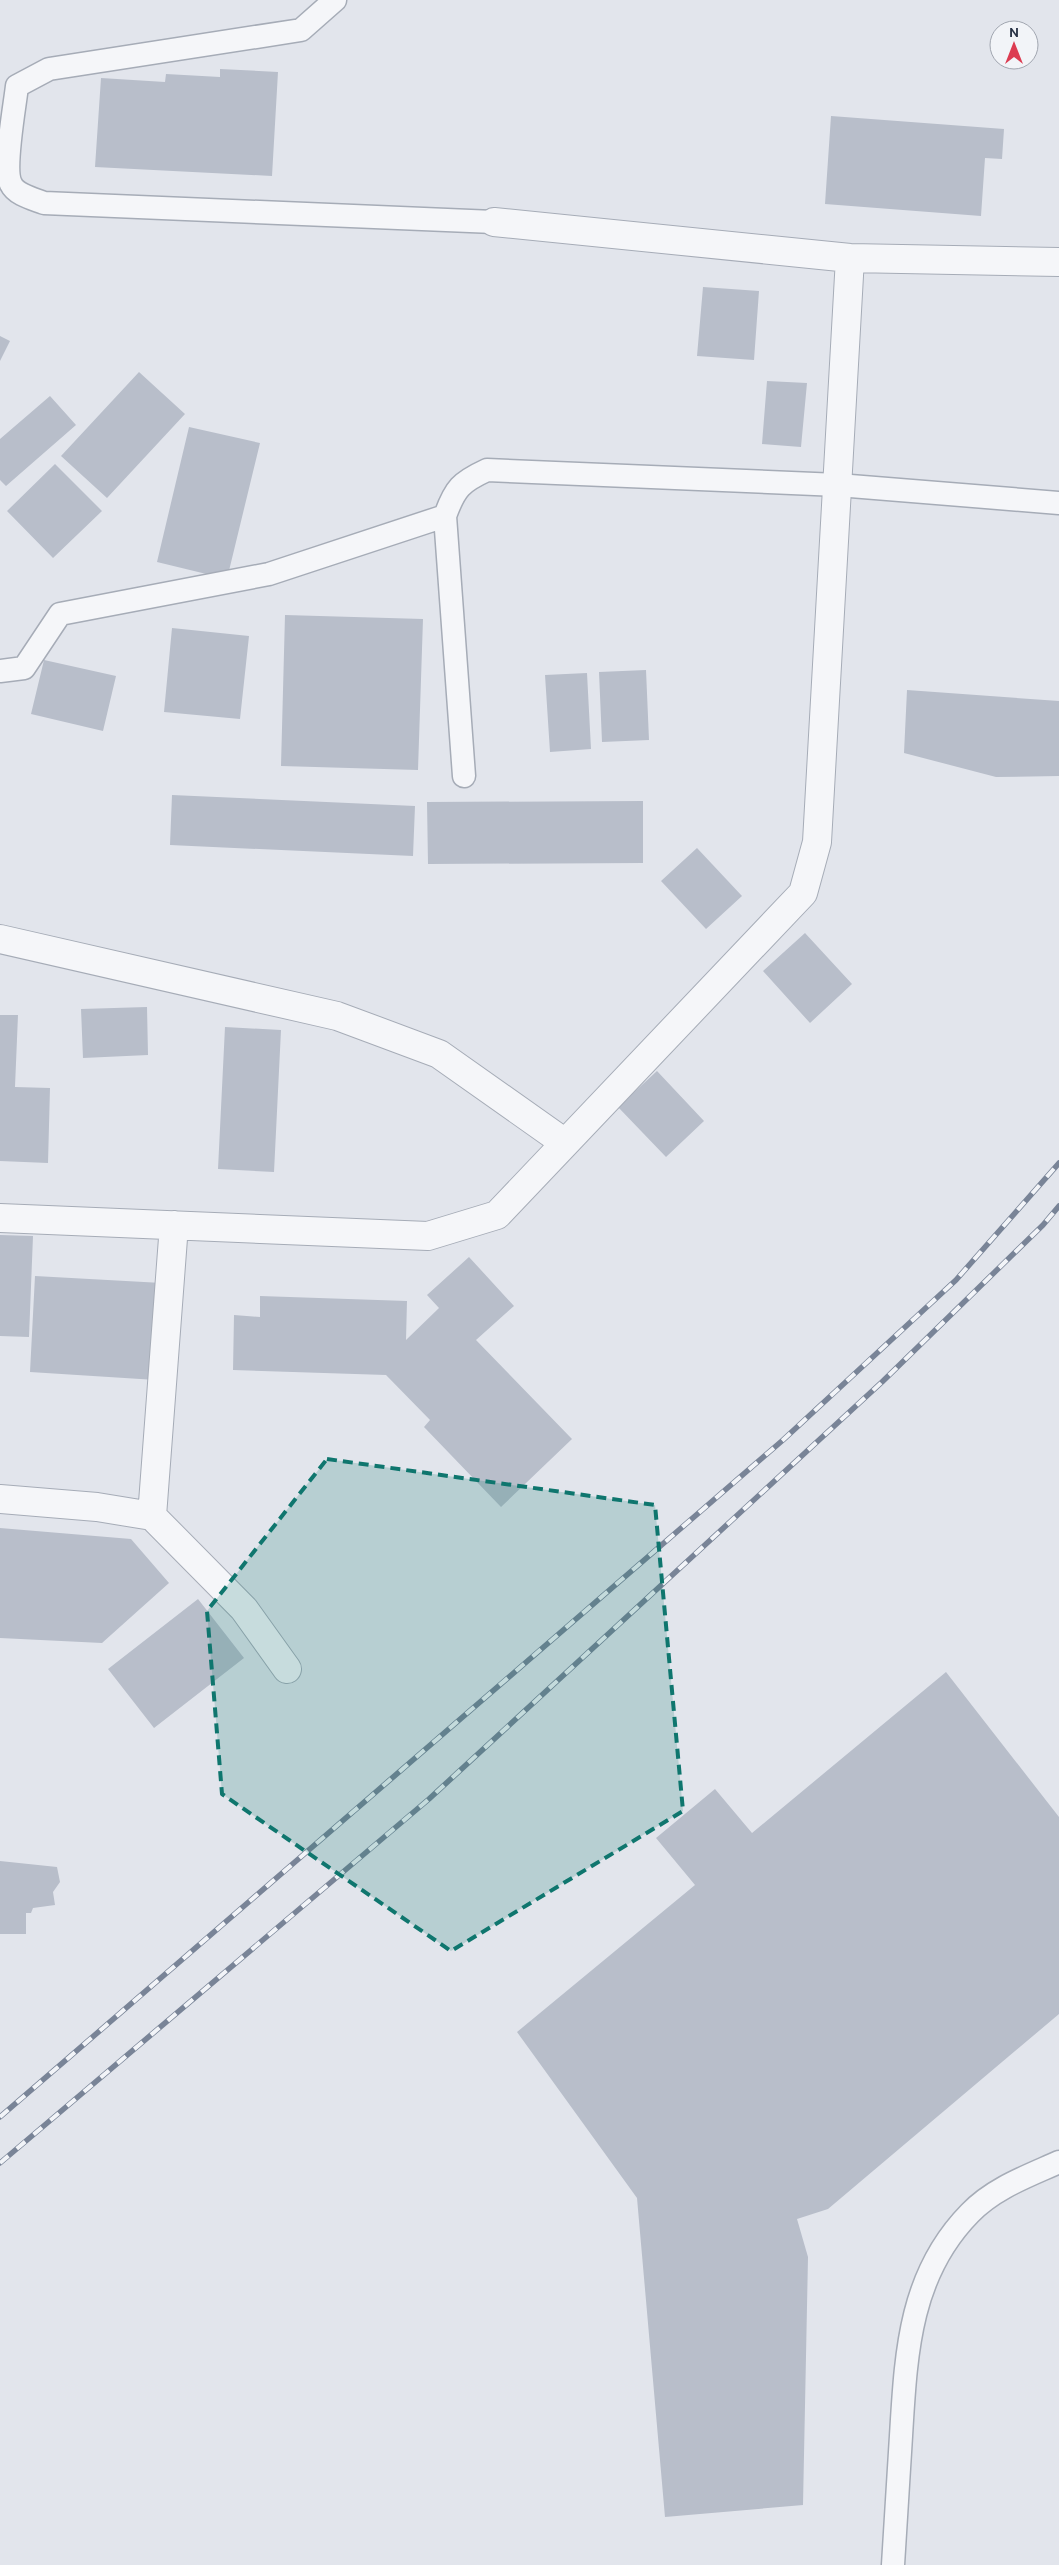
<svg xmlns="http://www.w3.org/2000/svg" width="1059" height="2565" viewBox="0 0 1059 2565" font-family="Overpass,sans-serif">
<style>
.building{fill:#b8beca}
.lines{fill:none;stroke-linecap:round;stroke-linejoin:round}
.service-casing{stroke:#a6acb7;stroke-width:25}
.minor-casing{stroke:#a6acb7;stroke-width:30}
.service{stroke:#f5f6f9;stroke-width:22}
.minor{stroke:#f5f6f9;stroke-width:28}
.rail-casing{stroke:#798497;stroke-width:5.5}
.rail{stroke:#f2f4f8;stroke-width:4;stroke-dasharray:11;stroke-linecap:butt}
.marked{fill:#0f766e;fill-opacity:0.2;stroke:#0f766e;stroke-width:4;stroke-dasharray:10 6;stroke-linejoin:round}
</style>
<rect width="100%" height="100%" fill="#e2e5ec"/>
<path class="building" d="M220,69L278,72L272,176L95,167L101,78L165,82L166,74L220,77Z
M831,116L1004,129L1002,159L985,158L981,216L825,204Z
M703,287L759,291L754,360L697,356Z
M0,336L10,341L0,361Z
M139,372L185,414L107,498L61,456Z
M767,381L807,383L801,447L762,444Z
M50,396L76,425L6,486L0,480V439Z
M189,427L260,443L227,579L157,562Z
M55,464L102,511L53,558L7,511Z
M285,615L423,619L418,770L281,766Z
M172,628L249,636L240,719L164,712Z
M44,660L116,676L103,731L31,714Z
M646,670L649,740L602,742L599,672Z
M587,673L591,749L550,752L545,675Z
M907,690L1059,701V776L996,777L904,753Z
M172,795L415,806L413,856L170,845Z
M643,801V863L428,864L427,802Z
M697,848L742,896L706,929L661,881Z
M805,933L852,984L810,1023L763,971Z
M147,1007L148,1055L83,1058L81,1009Z
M0,1015H18L15,1087L50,1088L48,1163L0,1161Z
M225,1027L281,1030L274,1172L218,1169Z
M657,1071L704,1121L666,1157L618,1107Z
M0,1235L33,1236L29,1337L0,1336Z
M469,1257L514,1306L476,1340L572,1439L501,1507L424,1427L430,1420L386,1375L233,1370L234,1315L260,1317V1296L407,1301L406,1340L439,1308L427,1295Z
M35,1276L162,1283L156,1380L30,1372Z
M0,1528L131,1539L169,1583L102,1643L0,1638Z
M198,1599L244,1658L154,1728L108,1669Z
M946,1672L1059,1817V2014L828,2209L797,2219L808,2257L803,2505L665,2517L637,2198L517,2032L695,1885L656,1838L715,1789L752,1833Z
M0,1861L57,1867L60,1882L53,1892L55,1905L33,1908L31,1913H26V1934H0Z"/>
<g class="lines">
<g class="service-casing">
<path id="service" d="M335,0L301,30L49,69L17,86C15,105 3,169 11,184C16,195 34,199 44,203L494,222
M0,671L24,668L60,614L269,574L445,516
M464,776L445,516C455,488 461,482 487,470L838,485L1059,503
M893,2565C896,2522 898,2479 901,2436C906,2354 909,2275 970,2213C994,2188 1028,2176 1059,2162"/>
</g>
<g class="minor-casing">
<path id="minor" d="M494,222L850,258L1059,262
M0,939L337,1016L439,1054L565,1143
M0,1218L428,1236L497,1215L803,893L817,842L850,258
M0,1499L97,1507L152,1516L244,1609L287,1669
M152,1516L174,1225"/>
</g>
<use href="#service" class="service"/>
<use href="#minor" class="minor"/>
<g class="rail-casing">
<path id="rail" d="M0,2117L783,1440L956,1280L1059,1163
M0,2163L429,1799L882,1382L1043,1225L1059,1206"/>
</g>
<use href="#rail" class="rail"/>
</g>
<path class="marked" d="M327,1459L655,1505L683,1811L451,1951L222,1794L207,1611Z"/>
<g transform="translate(1014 45)"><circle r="24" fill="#f2f4f8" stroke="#a1a6b0"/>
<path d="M0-4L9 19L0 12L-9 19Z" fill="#dc3b51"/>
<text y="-8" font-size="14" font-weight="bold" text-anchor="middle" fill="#283245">N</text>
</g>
</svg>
